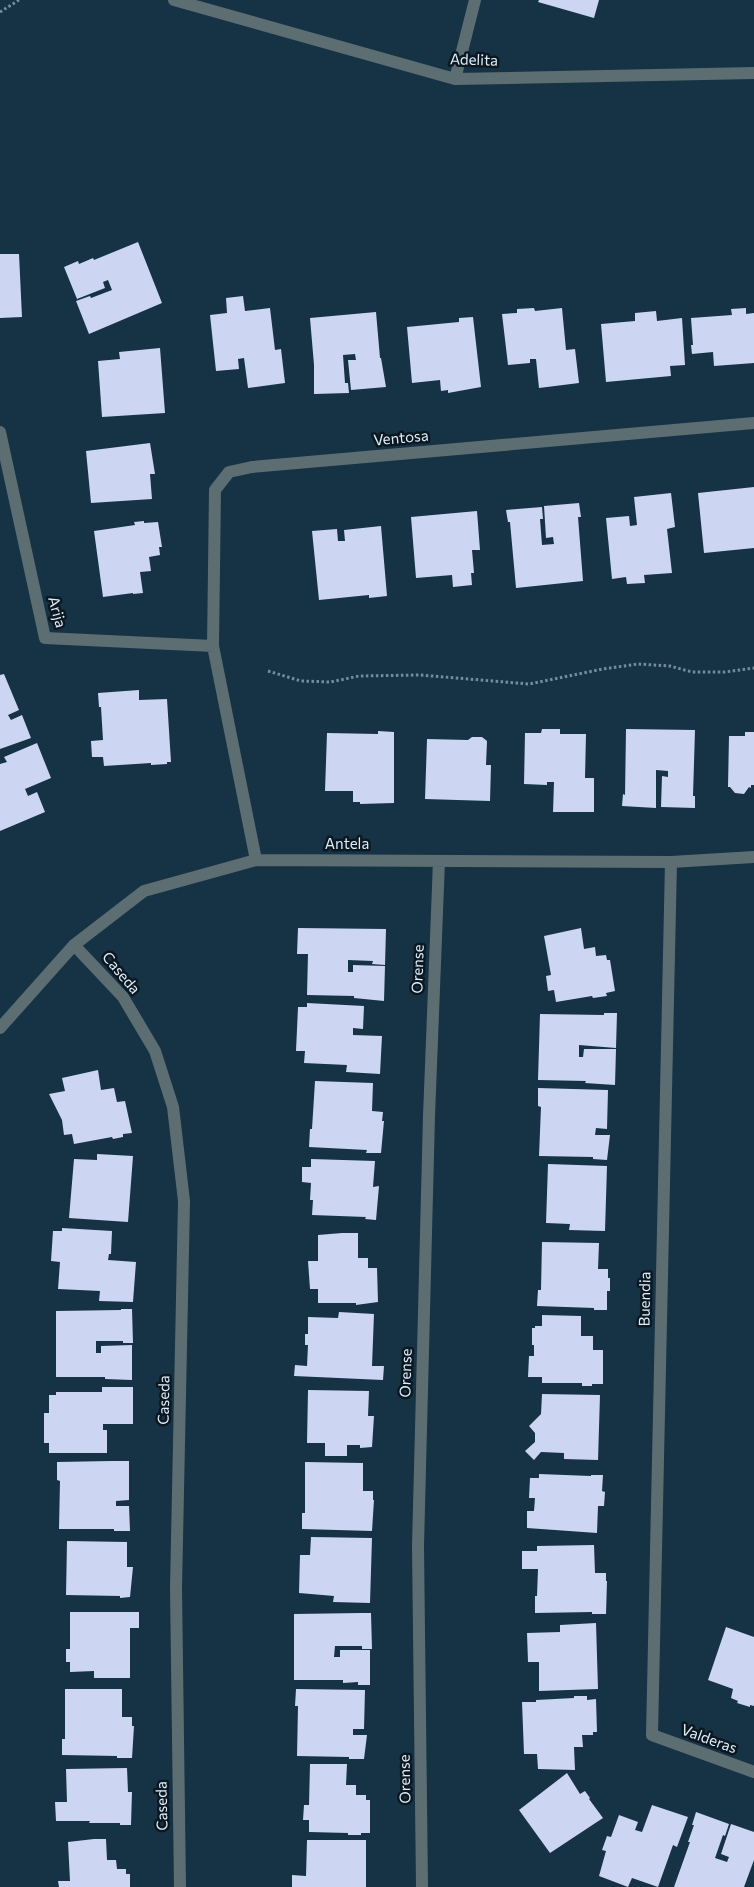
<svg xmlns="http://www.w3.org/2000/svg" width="754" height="1887" viewBox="0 0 754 1887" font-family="Commissioner,sans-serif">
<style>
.building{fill:#ccd6f2}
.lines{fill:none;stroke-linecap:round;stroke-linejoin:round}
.path{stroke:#758c9c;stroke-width:3;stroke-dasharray:2.5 2.5;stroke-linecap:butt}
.minor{stroke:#5c6e72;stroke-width:12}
.labels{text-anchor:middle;stroke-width:5;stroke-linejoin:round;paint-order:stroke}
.street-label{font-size:15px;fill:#deeefb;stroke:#0c1821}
</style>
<rect width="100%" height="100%" fill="#163245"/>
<path class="building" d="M539,0H599L594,18L538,2Z
M138,242L162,303L89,334L76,301L90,296L91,298L112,290L108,280L103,282L105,288L77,299L64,267L78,261L79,264L93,258L94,260Z
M0,254H19L22,317L0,318Z
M243,296L245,311L270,308L275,350L281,349L285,383L248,388L244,358L238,359L239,369L216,371L210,315L227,313L226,298Z
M534,308L535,311L562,308L566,350L575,349L579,383L539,388L536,359H530V363L508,365L502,314L517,313V309Z
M746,308V314L754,313V363L714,366L713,352L692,354L691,345H693L691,318L732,315L731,309Z
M656,311L657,321L682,318L685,365L670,366L671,376L606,382L601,324L635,321V313Z
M376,312L380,358H381L386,387L351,390L348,360H356L355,354L343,355L345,383H348L349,393L314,394V365L310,318Z
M473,317L481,387L448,393V390L441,391L440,380L412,383L407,327L459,322V318Z
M160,348L165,413L102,417L98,361L120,359L119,352Z
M150,443L155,474H150L152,499L91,503L86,451Z
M754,487V548L704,553L698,493Z
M671,493L675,527L667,529L672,573L644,575L645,583L627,584L626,577L612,579L606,518L629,516L630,526L637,525L634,497Z
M579,503L581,517H578L583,581L516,588L510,522H508L506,510L542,507L543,519H540L542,545L554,544L553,537L546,538L544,506Z
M477,511L480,550H472L474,573H471L472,585L453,587L452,575L416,578L411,517Z
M144,521V523L158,522L162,547H159L160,555L149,557L151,571L140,572L143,593L133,594V593L103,597L94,531L135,525L134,522Z
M381,526L387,596L369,598V595L319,600L312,531L337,529L338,541H345L344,530Z
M4,674L19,710L8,715L11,720L22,715L31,738L0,749V675Z
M139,690V700L167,699L171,762H167V764L151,765V763L104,766L103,757H92L91,741L103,740L101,707H99L98,693Z
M542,729H560V734H586L585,778H594V812H553L554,782H547V785L524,784L525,733H541Z
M626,729L695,730L693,796H695V808L661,807L662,776L668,777V771L656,770V808L622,806L623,794L625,795Z
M378,731L394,732V803L360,804V802H353V791H325L327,733L378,734Z
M745,732H754V785H751V788L749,787L744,794L735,793L730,787H728L729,736H745Z
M472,737H482L487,741L486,765H491L490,801L425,799L427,739L468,740Z
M37,743L51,778L25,789L28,796L37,792L45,812L0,831V764L7,762L4,757Z
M298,928L386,929L385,965L372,964L373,961L348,960V972H353V965L385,966L384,1001L354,998V996L307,995L308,954H297Z
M581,928L584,949L595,947L596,956L606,955L607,960H610L615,991L606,993L607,996L593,998L592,996L556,1002L554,990L548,991L546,976L551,975L544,936Z
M307,1003L364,1006L363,1029L353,1028V1035L382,1036L380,1074L346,1072L347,1065L304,1063L305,1051H296L298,1007H307Z
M604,1013H617L616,1048L579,1045V1057H583L584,1049H616L615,1085L585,1083L586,1081L538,1080L540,1014L604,1015Z
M98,1070L101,1090L114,1088L117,1102L125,1101L132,1133L123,1134V1137L113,1139L112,1137L74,1144L72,1134L64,1135L62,1120L49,1094L65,1091L62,1078Z
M315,1081L373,1083L372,1111L383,1112L382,1121H384L381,1153H366L367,1150L309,1147L310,1129H312Z
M538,1088L608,1090L607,1129L596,1128L595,1135H610L607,1160L593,1159V1157L539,1156L541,1107L538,1106Z
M97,1154L133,1156L128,1222L69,1218L74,1159L97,1160Z
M311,1159L375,1161L373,1187L379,1186L376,1220L365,1219L366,1217L312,1215L313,1200H310L311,1183L302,1182V1167H311Z
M548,1164L607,1166L605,1231L569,1230L570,1224L546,1223Z
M62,1228L112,1231L111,1254H109L108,1260L136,1262L133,1302L99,1301L100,1291L58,1289L60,1262L51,1261L53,1231H62Z
M342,1233H358V1258H368V1268H377L378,1302L356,1305V1303H318V1289H310L308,1261H318V1235Z
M542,1242L599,1243L598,1269H608V1278H610V1291H607V1310H594V1308L537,1306L538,1290H541Z
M121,1309H132L133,1343H123V1341H96V1353H101V1346L132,1345V1380L105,1379V1377H56V1311L121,1310Z
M339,1312L374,1314L372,1366H384L383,1380L294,1376L295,1365L307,1366L308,1345H305V1334H308V1317L338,1318Z
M542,1315L581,1316V1336H593V1350H603V1384H592V1386H582V1383H542V1377H528L529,1356H534V1345H532V1328H535V1326H542Z
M102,1387H133V1424H103V1430H107V1453H49V1443H44V1413H49V1395H56V1392H102Z
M308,1390L369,1391L368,1416H374L372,1447L360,1448V1445H347V1456H325V1443H307Z
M542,1394L600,1395L598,1460L564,1459V1453L541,1452L534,1460L525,1451L535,1442V1433L529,1426L541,1414Z
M111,1461H129V1500L116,1501V1506H129L130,1531H114V1529H59L60,1481L57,1480V1462Z
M305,1462L363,1463V1491H373V1500H374L372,1531L302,1529V1513H305Z
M539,1474L591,1476V1475H603L602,1491L605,1492L604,1506H598L597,1533L527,1528V1511H534L535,1498H529L530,1478H539Z
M311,1537L372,1538L370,1603L333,1602L334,1596L299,1593L300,1555H310Z
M67,1541L127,1542V1567H133L130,1597L120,1598V1596L66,1595Z
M594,1545L595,1573H606V1581H607L606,1614H592V1612L535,1613V1596H537L538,1569H522V1551H537V1546Z
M70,1612H139V1628H130V1678H94V1671L70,1672V1662H66V1649H70Z
M361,1613H371L372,1649H362V1646H335L334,1657H340V1650H370V1685H358V1682L343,1683V1680H294V1614Z
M596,1623L598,1689L539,1691V1662H528L527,1633L560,1632V1625Z
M726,1627L754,1637V1706L750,1705V1707L737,1703L738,1701L731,1698L733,1689L708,1680Z
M65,1689H122V1717H132V1726H134L132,1758H117V1756L62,1755V1739H65Z
M296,1689L365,1690L364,1729H353V1735H367L364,1759H349V1757L297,1756L298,1706H295Z
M574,1696H587V1700L596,1699L597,1732H593V1735H582L583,1747H574L575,1770L538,1769L537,1754H524L522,1702H536V1700L574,1698Z
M310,1764H347L346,1785H356V1795H366V1800H370V1833H361V1835H348V1833L309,1832V1820H303L304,1805H309Z
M127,1768L128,1792H132L131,1825H120V1823H89L90,1821H56L55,1802H67L66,1769Z
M567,1773L580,1794L585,1791L590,1798L589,1799L603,1818L550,1853L519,1810Z
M652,1805L688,1817L677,1847L673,1845L658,1887L632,1878L628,1887L599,1876L606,1851L602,1850L607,1836L611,1837L619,1815L638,1822L635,1830L642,1832Z
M696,1812L729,1824L725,1836L723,1835L715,1858L727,1862L729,1857L721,1854L731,1824L754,1832V1860L744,1887H674L690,1842H688L694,1825H692Z
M94,1839H106L107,1860H116L117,1869H126V1874H130V1887H59L58,1881H70L68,1842Z
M307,1840H366V1887H292V1875L306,1876Z"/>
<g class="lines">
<path class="path" d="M0,12L19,0
M268,671L301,681L330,682L359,676L420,675L529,684L603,669L638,664L670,666L692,672H725L754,668"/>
<path class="minor" d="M174,0L455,79L754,73
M455,79L475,0
M0,432L45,638L213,646
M256,860L213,646L215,490L229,472L252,467L754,423
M671,862L652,1735L754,1772
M74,945L123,997L155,1051L173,1107L184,1201L176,1588L180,1887
M0,1028L74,945L144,891L256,860L671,862L754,857
M422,1887L418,1546L429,1116L439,861"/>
</g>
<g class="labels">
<g class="street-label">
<text transform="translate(474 60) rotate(2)" y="5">Adelita</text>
<text transform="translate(401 438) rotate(-5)" y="5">Ventosa</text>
<text transform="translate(57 612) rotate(75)" y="5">Arija</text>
<text x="347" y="849">Antela</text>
<text transform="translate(418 969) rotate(-88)" y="5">Orense</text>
<text transform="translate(121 973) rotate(50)" y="5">Caseda</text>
<text transform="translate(645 1299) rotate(-89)" y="5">Buendia</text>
<text transform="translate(406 1373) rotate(-88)" y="5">Orense</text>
<text transform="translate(164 1400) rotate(-89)" y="5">Caseda</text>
<text transform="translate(709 1739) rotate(20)" y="5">Valderas</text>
<text transform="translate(405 1779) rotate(-91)" y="5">Orense</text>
<text transform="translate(162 1806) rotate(-91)" y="5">Caseda</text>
</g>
</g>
</svg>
